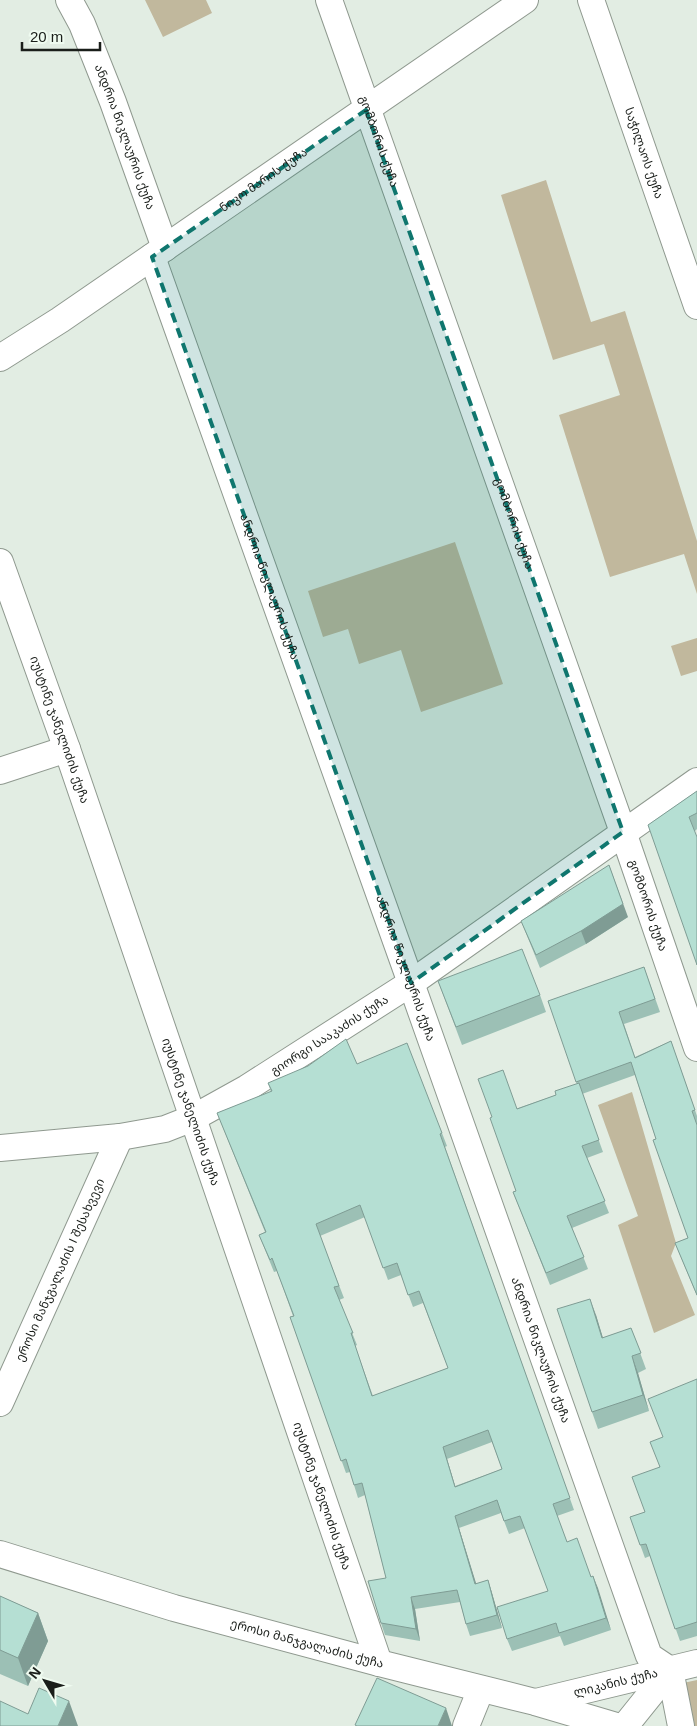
<svg xmlns="http://www.w3.org/2000/svg" width="697" height="1726" viewBox="0 0 697 1726" font-family="Helvetica,'Noto Sans Georgian',sans-serif">
<style>
.green{fill:#c1b89d}
.lines{fill:none;stroke-linecap:round;stroke-linejoin:round}
.minor-casing{stroke:#8f998f;stroke-width:28}
.minor{stroke:#fff;stroke-width:26}
.wall{fill:#9cc0b5;fill-rule:evenodd}
.shaded-wall{fill:#7f9c94}
.building{fill:#b5dfd3;stroke:#7f9c94;fill-rule:evenodd}
.marked{fill:#0f766e;fill-opacity:0.2;stroke:#0f766e;stroke-width:4;stroke-dasharray:10 6;stroke-linejoin:round}
.labels{text-anchor:middle;stroke-width:4;stroke-linejoin:round;paint-order:stroke}
.street-label{font-size:12px;fill:#1a1e1a;stroke:#effbf0}
</style>
<rect width="100%" height="100%" fill="#e2ede3"/>
<path class="green" d="M145,0H206L212,13L163,37Z
M546,180L591,322L625,311L697,541V594L684,554L610,577L559,415L620,395L604,344L553,360L501,195Z
M455,542L503,684L421,712L401,650L359,664L348,629L323,637L308,591Z
M697,638V671L681,676L671,646Z
M632,1092L676,1243L671,1256L695,1315L654,1333L618,1225L638,1216L598,1105Z
M697,1680V1726H692L683,1683Z"/>
<g class="lines">
<g class="minor-casing">
<g id="minor">
<path id="s1" d="M69,0L82,24L113,102L165,248"/>
<path id="s2" d="M329,0L623,832L697,1048"/>
<path id="s3" d="M591,0L697,306"/>
<path id="s4" d="M152,257L411,983L649,1656L670,1670"/>
<path id="s5" d="M0,358L60,320L525,0"/>
<path id="s6" d="M0,562L67,749L379,1663"/>
<path d="M0,771L67,749"/>
<path id="s7" d="M0,1148L120,1137L165,1129L193,1118L247,1088L411,983L697,781"/>
<path id="s8" d="M0,1403L120,1137"/>
<path id="s9" d="M0,1554L174,1608L379,1663L535,1702L616,1726"/>
<path d="M670,1670L681,1726"/>
<path id="s10" d="M536,1702L697,1663"/>
<path d="M466,1726L481,1689"/>
<path d="M625,1726L670,1670"/>
</g>
</g>
<use href="#minor" class="minor"/>
</g>
<path class="wall" d="M697,791V829L695,831L648,825Z
M628,917L586,944L540,968L521,921Z
M644,967L660,1012L624,1024L635,1057L671,1041L697,1116V1296L675,1243L688,1238L635,1075L582,1094L603,1152L587,1158L609,1213L572,1228L588,1269L550,1285L513,1192L516,1191L492,1117L556,1095L577,1084L576,1082Z
M438,981L540,995L546,1012L462,1045Z
M357,1064L442,1133L447,1146L445,1147L574,1510L557,1516L567,1542L591,1577L593,1576L611,1630L564,1646L560,1636L512,1651L507,1639L548,1591L525,1528L509,1534L501,1513L459,1528L476,1584L488,1580L492,1593L502,1628L470,1636L466,1624L460,1602L415,1609L420,1641L385,1635L381,1623L386,1578L365,1495L358,1498L350,1472L346,1473L290,1317L293,1316L277,1271L274,1272L259,1235L265,1232L217,1113L271,1092L268,1083ZM365,1217L388,1280L401,1275L413,1307L423,1303L448,1368L373,1396L355,1346L357,1345L339,1300L344,1298L320,1236ZM492,1442L502,1469L455,1486L447,1459Z
M596,1315L603,1338L631,1328L646,1369L638,1373L649,1411L598,1429L592,1412Z
M697,1379V1636L680,1641L650,1556L645,1558L630,1517L645,1512L659,1467L663,1437Z
M0,1596L38,1613L48,1641L28,1686L0,1674Z"/>
<path class="shaded-wall" d="M609,865L628,917L586,944L581,931Z
M590,1299L596,1315L608,1355L602,1338Z
M632,1356L638,1373L649,1411L643,1395Z
M443,1447L447,1459L459,1499L455,1487Z
M455,1516L459,1528L480,1596L475,1584Z
M593,1576L598,1588L611,1630L606,1618Z
M488,1580L492,1593L502,1628L497,1615Z
M411,1597L415,1609L420,1641L416,1629Z
M38,1613L48,1641L28,1686L18,1658Z
M69,1701L78,1726H58Z
M446,1708L452,1726H438Z"/>
<path class="building" d="M697,791V813L689,817L697,837V965L648,825Z
M609,865L623,904L581,931L536,955L521,921Z
M522,949L540,995L456,1027L438,981Z
M644,967L655,999L619,1012L635,1058L671,1041L695,1110L692,1111L697,1125V1295L675,1243L688,1238L653,1140L656,1139L631,1062L576,1082L548,1001Z
M346,1039L357,1064L407,1043L442,1133L440,1134L570,1498L553,1504L567,1542L577,1538L591,1577L593,1576L606,1618L559,1633L556,1623L507,1639L497,1607L548,1591L520,1516L504,1521L497,1500L455,1516L475,1584L488,1580L497,1615L466,1624L457,1590L411,1597L416,1629L381,1623L368,1581L386,1578L362,1483L354,1485L346,1459L341,1461L290,1317L294,1316L272,1258L270,1260L259,1235L266,1232L217,1113L272,1091L268,1083L308,1066ZM360,1205L383,1268L397,1263L408,1295L419,1291L448,1368L372,1396L351,1333H353L334,1287L339,1286L316,1224ZM488,1430L502,1469L455,1487L443,1447Z
M503,1070L517,1109L556,1095L555,1091L579,1083L599,1140L582,1146L605,1201L567,1216L584,1257L546,1273L513,1192L516,1191L490,1118L492,1117L478,1079Z
M590,1299L602,1338L631,1328L641,1353L632,1356L643,1395L592,1412L557,1309Z
M697,1379V1622L675,1629L646,1544L640,1545L630,1517L645,1512L632,1477L660,1467L650,1442L663,1437L648,1399Z
M0,1596L38,1613L18,1658L0,1650Z
M377,1678L446,1708L438,1726H357L355,1725Z
M39,1688L69,1701L58,1726H0V1701L28,1714Z"/>
<path class="marked" d="M366,110L623,832L411,983L152,257Z"/>
<g class="labels">
<g class="street-label">
<text dy="4" stroke="none"><textPath href="#s1" startOffset="148">ანდრია წიკლაურის ქუჩა</textPath></text>
<text dy="4" stroke="none"><textPath href="#s2" startOffset="150">გომბორის ქუჩა</textPath></text>
<text dy="4" stroke="none"><textPath href="#s3" startOffset="162">საჭილაოს ქუჩა</textPath></text>
<text dy="4" stroke="none"><textPath href="#s5" startOffset="318">ნიკო მარის ქუჩა</textPath></text>
<text dy="4" stroke="none"><textPath href="#s2" startOffset="555">გომბორის ქუჩა</textPath></text>
<text dy="4" stroke="none"><textPath href="#s4" startOffset="350">ანდრია წიკლაურის ქუჩა</textPath></text>
<text dy="4" stroke="none"><textPath href="#s6" startOffset="178">იუსტინე ჯანელიძის ქუჩა</textPath></text>
<text dy="4" stroke="none"><textPath href="#s2" startOffset="960">გომბორის ქუჩა</textPath></text>
<text dy="4" stroke="none"><textPath href="#s4" startOffset="755">ანდრია წიკლაურის ქუჩა</textPath></text>
<text dy="4" stroke="none"><textPath href="#s7" startOffset="356">გიორგი სააკაძის ქუჩა</textPath></text>
<text dy="4" stroke="none"><textPath href="#s6" startOffset="582">იუსტინე ჯანელიძის ქუჩა</textPath></text>
<text dy="4" stroke="none"><textPath href="#s8" startOffset="146">ეროსი მანჯგალაძის I შესახვევი</textPath></text>
<text dy="4" stroke="none"><textPath href="#s4" startOffset="1160">ანდრია წიკლაურის ქუჩა</textPath></text>
<text dy="4" stroke="none"><textPath href="#s6" startOffset="988">იუსტინე ჯანელიძის ქუჩა</textPath></text>
<text dy="4" stroke="none"><textPath href="#s9" startOffset="320">ეროსი მანჯგალაძის ქუჩა</textPath></text>
<text dy="4" stroke="none"><textPath href="#s10" startOffset="82">ლიკანის ქუჩა</textPath></text>
</g>
</g>
<g transform="translate(45 1681) rotate(308)" stroke="#effbf0" stroke-width="4" paint-order="stroke">
<path d="M0-4L9 19L0 12L-9 19Z" fill="#1a1e1a"/>
<text y="-8" font-size="14" font-weight="bold" text-anchor="middle" fill="#1a1e1a">N</text>
</g>
<path d="M22 42v8h78v-8" fill="none" stroke="#1a1e1a" stroke-width="2.5"/>
<text x="30" y="42" font-size="15" fill="#1a1e1a" stroke="#effbf0" stroke-width="4" paint-order="stroke">20 m</text>
</svg>
